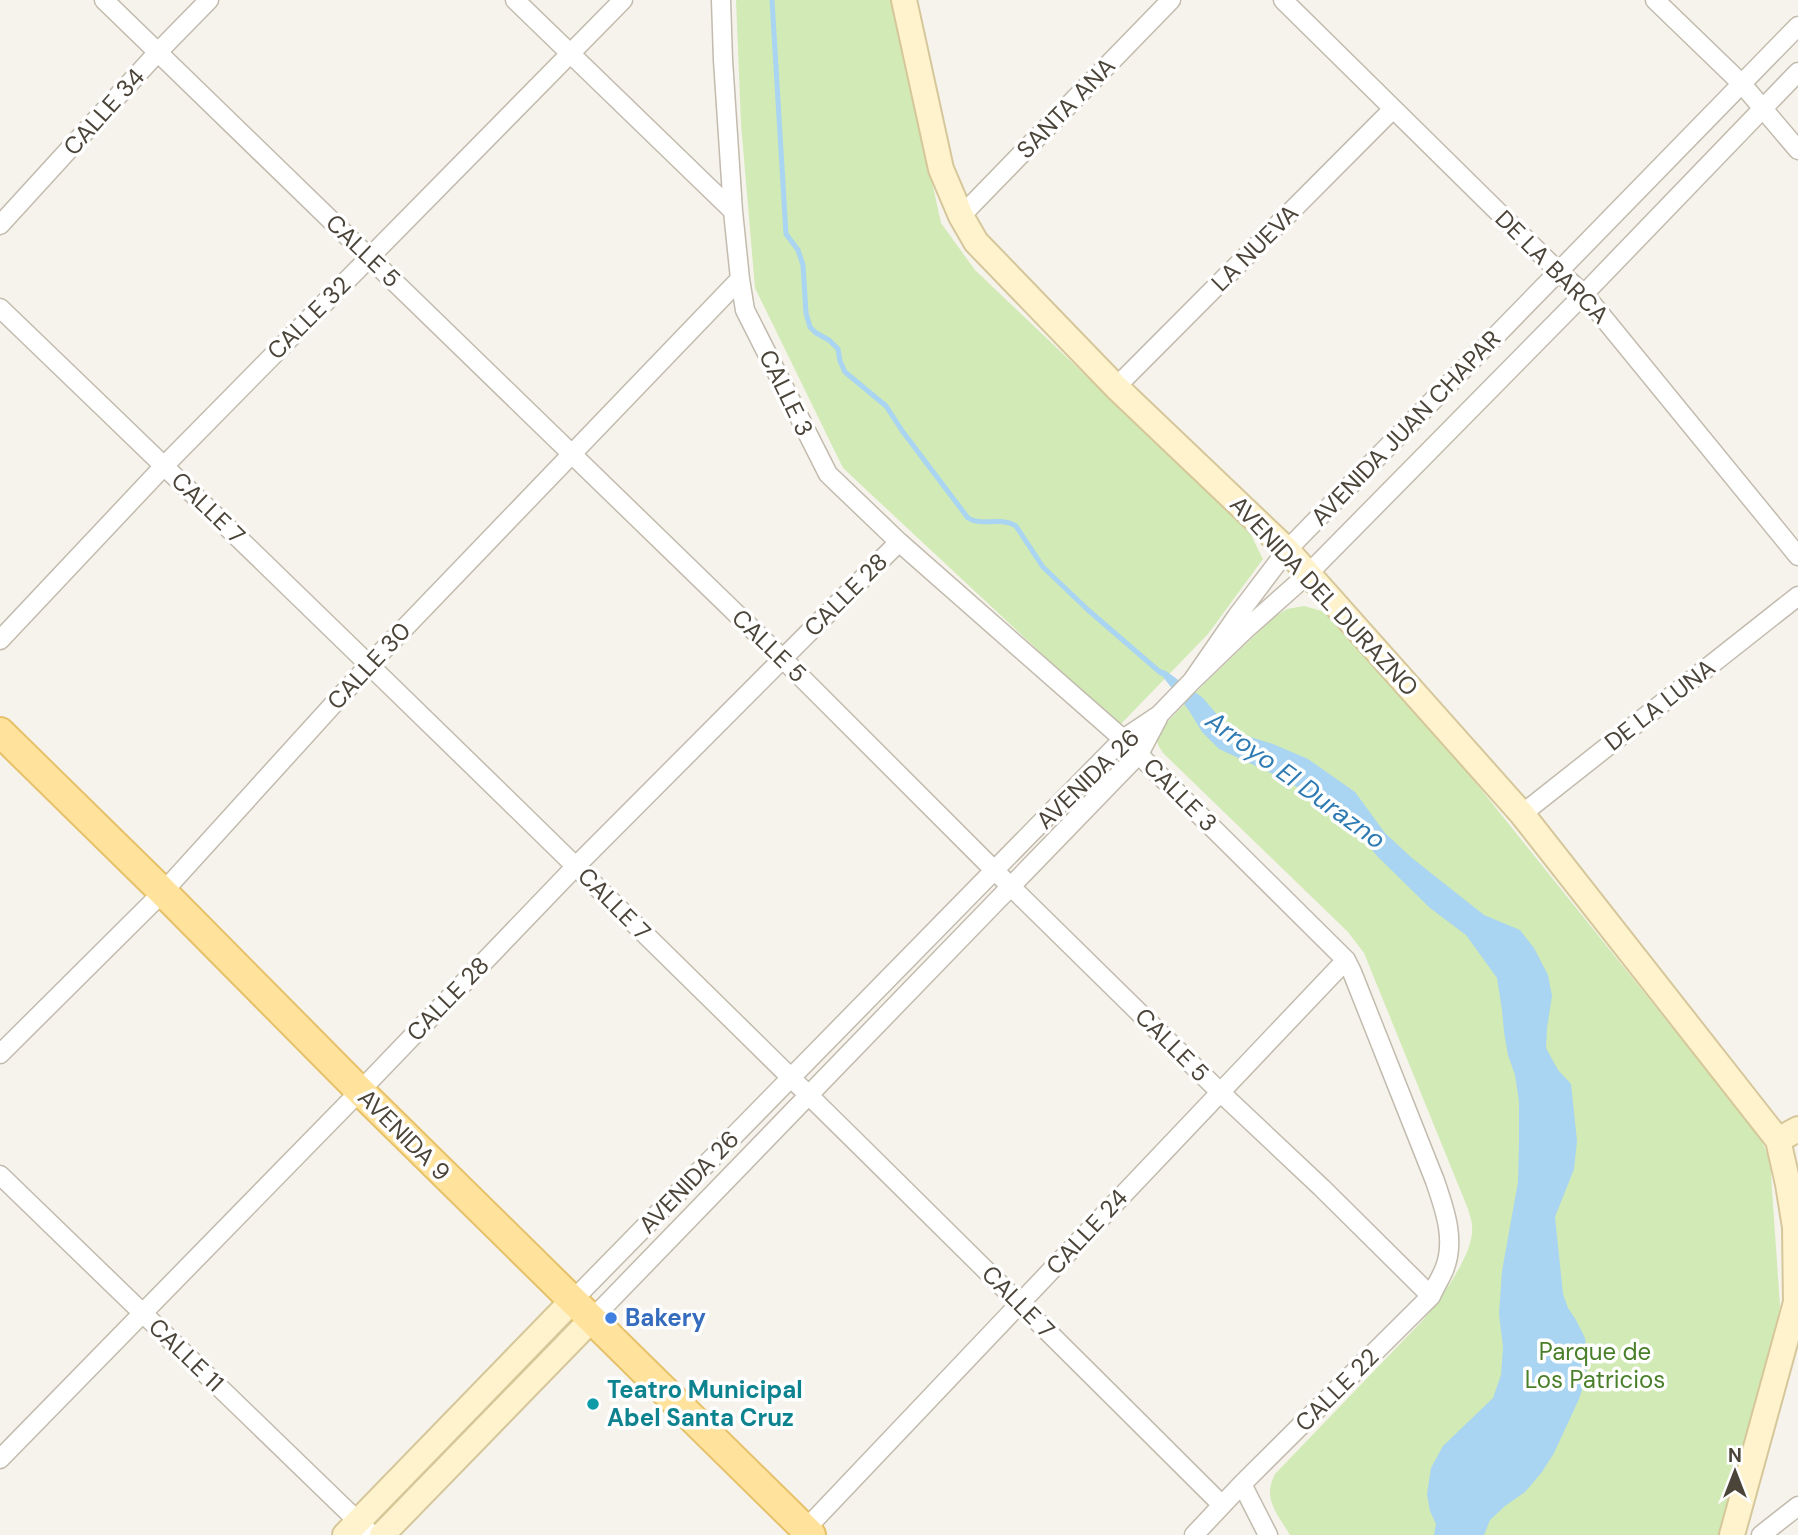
<svg xmlns="http://www.w3.org/2000/svg" width="1798" height="1535" viewBox="0 0 1798 1535" font-family="'DM Sans',sans-serif">
<style>
.green{fill:#d2eab5}
.water{fill:#a9d4f2}
.lines{fill:none;stroke-linecap:round;stroke-linejoin:round}
.stream{stroke:#a9d4f2;stroke-width:5}
.street-casing{stroke:#c2bbae;stroke-width:21}
.secondary-casing{stroke:#d6c79b;stroke-width:28}
.primary-casing{stroke:#e6c16a;stroke-width:32}
.street{stroke:#fff;stroke-width:18}
.secondary{stroke:#fff3cd;stroke-width:24}
.primary{stroke:#ffe39c;stroke-width:28}
.shop-dot{fill:#3f7fe0;stroke:#fff;stroke-width:2.5}
.culture-dot{fill:#0f9aa8;stroke:#fff;stroke-width:2.5}
.labels{text-anchor:middle;stroke-width:7;stroke-linejoin:round;paint-order:stroke}
.street-label{font-size:24px;fill:#4b4439;stroke:#fff}
.shop-label{font-size:24px;font-weight:bold;fill:#366cbe;stroke:#fff;text-anchor:start}
.park-label{font-size:24px;fill:#4a7f2a;stroke:#fff}
.culture-label{font-size:24px;font-weight:bold;fill:#0d838f;stroke:#fff;text-anchor:start}
.water-label{font-size:26px;font-style:italic;fill:#2e7ab2;stroke:#fff}
</style>
<rect width="100%" height="100%" fill="#f6f3ec"/>
<path class="green" d="M736,0H892L941,223L975,270L1249,531L1263,559L1208,634L1119,726L843,468L755,288L741,124Z
M1304,606L1322,611L1345,623L1366,646L1760,1137L1770,1160L1780,1306L1774,1346L1723,1535H1290C1277,1513 1262,1499 1275,1474L1423,1320C1440,1298 1475,1254 1472,1226C1472,1220 1469,1214 1468,1209L1364,953L1348,932L1163,753L1159,747L1155,735L1202,686L1274,617L1287,609Z"/>
<path class="water" d="M1156,668L1166,671L1203,698L1225,724L1244,735L1273,744L1308,759L1355,792L1385,833L1412,858L1484,915L1520,930L1534,948L1548,975L1552,996L1547,1028L1546,1048L1558,1070L1571,1084L1577,1141L1574,1169L1555,1217L1563,1294L1568,1308L1576,1320L1585,1338L1588,1356L1586,1377L1579,1399L1554,1453L1542,1472L1525,1492L1505,1506L1490,1520L1484,1535H1434L1436,1524L1430,1511L1427,1494L1431,1468L1443,1446L1493,1398L1501,1375L1503,1347L1499,1314L1502,1271L1518,1182L1519,1143V1101L1515,1075L1508,1055L1504,1032L1502,1010L1497,978L1466,935L1430,908L1377,856L1360,835L1310,795L1282,778L1219,749L1202,732L1188,709Z"/>
<g class="lines">
<path class="stream" d="M772,0L786,234L798,250L803,265L806,313L810,327L816,333L829,340L838,349L840,361L845,372L886,406L903,432L968,518C982,527 1000,516 1016,526L1043,567L1088,610L1161,673"/>
<g class="street-casing">
<path id="street" d="M104,0L783,659L994,870L1220,1092L1322,1188L1431,1296
M515,0L733,211
M721,0L723,60L733,211L740,279L745,310L828,474L899,542L1123,739L1346,960L1352,972L1435,1181C1445,1210 1456,1241 1444,1270C1440,1279 1435,1287 1431,1296L1242,1484L1194,1535
M1283,0L1559,272L1584,294L1798,556
M1655,0L1742,84L1798,150
M1798,26L1287,550L1237,616L1192,681L1246,629L1308,574L1584,294L1798,72
M961,216L1171,0
M0,225L158,52L209,0
M0,308C411,703 818,1102 1222,1505
M1116,387L1393,109
M0,640L164,466L623,0
M1522,814L1798,596
M0,1054L163,892L369,665L740,279
M0,1175L372,1535
M572,1301L1123,739L1159,715L1192,681
M591,1320L1139,754L1158,718
M0,1459L360,1091L576,866L899,542
M1242,1484L1268,1535
M800,1535L1346,960
M1761,1535L1798,1506"/>
</g>
<g class="secondary-casing">
<path id="secondary" d="M904,0L941,169L961,216L976,242L1116,387L1287,550L1522,814L1778,1140L1788,1184L1795,1227L1796,1305
M1778,1140L1798,1129
M345,1535L572,1301
M382,1535L591,1320
M1732,1535L1798,1295"/>
</g>
<g class="primary-casing">
<path id="primary" d="M0,732L163,892L360,1091L811,1535"/>
</g>
<use href="#street" class="street"/>
<use href="#secondary" class="secondary"/>
<use href="#primary" class="primary"/>
</g>
<circle class="shop-dot" cx="611" cy="1318" r="7"/>
<circle class="culture-dot" cx="593" cy="1404" r="7"/>
<g class="labels">
<g class="street-label">
<text transform="translate(1066 108) rotate(-46)" y="8">SANTA ANA</text>
<text transform="translate(104 112) rotate(-48)" y="8">CALLE 34</text>
<text transform="translate(1255 248) rotate(-45)" y="8">LA NUEVA</text>
<text transform="translate(363 251) rotate(44)" y="8">CALLE 5</text>
<text transform="translate(1552 267) rotate(45)" y="8">DE LA BARCA</text>
<text transform="translate(309 318) rotate(-45)" y="8">CALLE 32</text>
<text transform="translate(786 393) rotate(64)" y="8">CALLE 3</text>
<text transform="translate(1406 428) rotate(-46)" y="8">AVENIDA JUAN CHAPAR</text>
<text transform="translate(208 508) rotate(44)" y="8">CALLE 7</text>
<text transform="translate(846 595) rotate(-45)" y="8">CALLE 28</text>
<text transform="translate(1324 596) rotate(47)" y="8">AVENIDA DEL DURAZNO</text>
<text transform="translate(769 646) rotate(44)" y="8">CALLE 5</text>
<text transform="translate(369 666) rotate(-47)" y="8">CALLE 30</text>
<text transform="translate(1660 705) rotate(-38)" y="8">DE LA LUNA</text>
<text transform="translate(1088 779) rotate(-44)" y="8">AVENIDA 26</text>
<text transform="translate(1180 795) rotate(45)" y="8">CALLE 3</text>
<text transform="translate(614 904) rotate(45)" y="8">CALLE 7</text>
<text transform="translate(448 999) rotate(-46)" y="8">CALLE 28</text>
<text transform="translate(1172 1045) rotate(45)" y="8">CALLE 5</text>
<text transform="translate(404 1135) rotate(45)" y="8">AVENIDA 9</text>
<text transform="translate(689 1182) rotate(-46)" y="8">AVENIDA 26</text>
<text transform="translate(1087 1232) rotate(-47)" y="8">CALLE 24</text>
<text transform="translate(1018 1302) rotate(45)" y="8">CALLE 7</text>
<text transform="translate(186 1355) rotate(44)" y="8">CALLE 11</text>
<text transform="translate(1337 1390) rotate(-45)" y="8">CALLE 22</text>
</g>
<g class="shop-label">
<text x="625" y="1326">Bakery</text>
</g>
<g class="park-label">
<text x="1595" y="1360">Parque de<tspan x="1595" dy="28">Los Patricios</tspan></text>
</g>
<g class="culture-label">
<text x="607" y="1398">Teatro Municipal<tspan x="607" dy="28">Abel Santa Cruz</tspan></text>
</g>
<g class="water-label">
<text transform="translate(1296 780) rotate(36)" y="9">Arroyo El Durazno</text>
</g>
</g>
<g transform="translate(1735 1472)" stroke="#ffffff" stroke-width="5" paint-order="stroke">
<path d="M0-5L12 26L0 18L-12 26Z" fill="#4b4439"/>
<text y="-10" font-size="19" font-weight="bold" text-anchor="middle" fill="#4b4439">N</text>
</g>
</svg>
